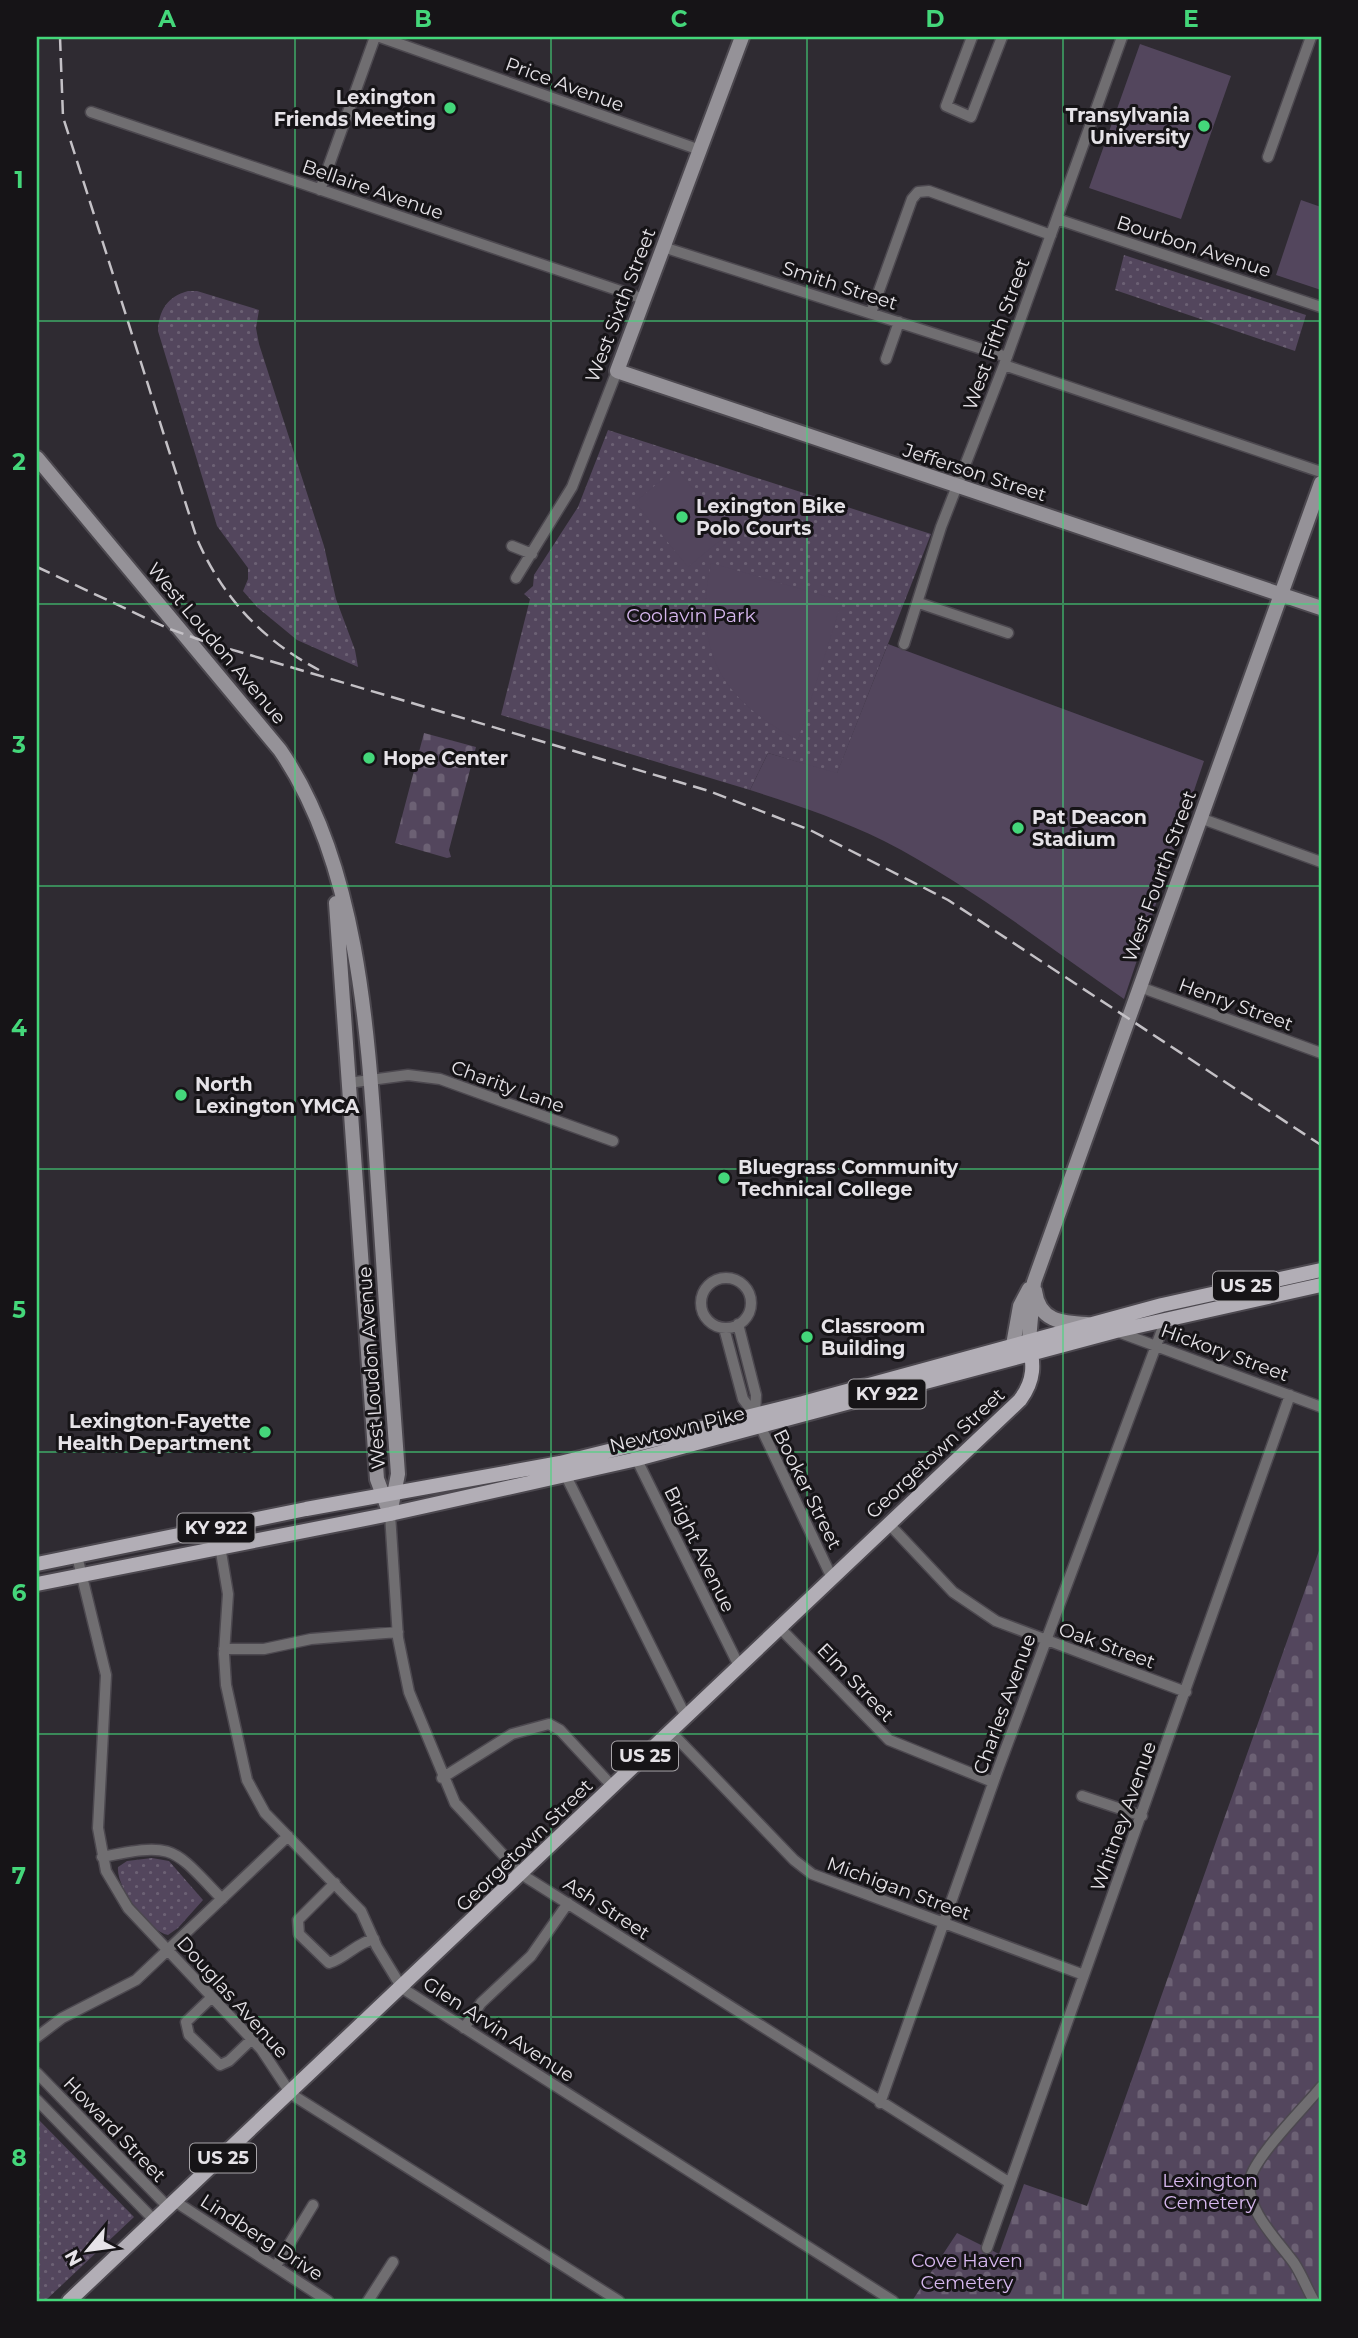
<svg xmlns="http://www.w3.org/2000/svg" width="1358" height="2338" viewBox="0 0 1358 2338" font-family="Montserrat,sans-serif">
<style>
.green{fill:url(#green-dots)}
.cemetery{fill:url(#cemetery-stones)}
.pitch{fill:#53465d}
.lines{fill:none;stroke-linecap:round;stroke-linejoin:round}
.street-casing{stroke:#4c484f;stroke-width:13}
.secondary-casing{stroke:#4c484f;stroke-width:18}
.primary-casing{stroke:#4c484f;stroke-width:18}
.street{stroke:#706e71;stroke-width:10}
.secondary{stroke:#959298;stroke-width:14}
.primary{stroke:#b2aeb6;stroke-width:14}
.rail{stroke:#c4c1c6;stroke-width:2.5;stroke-dasharray:14 7;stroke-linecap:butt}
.grid{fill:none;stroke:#44d77a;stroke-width:2;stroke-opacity:0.55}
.poi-dot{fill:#44d77a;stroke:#161417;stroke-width:2.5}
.labels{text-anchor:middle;stroke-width:6;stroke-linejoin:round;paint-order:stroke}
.shield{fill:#161417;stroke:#a8a5a9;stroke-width:2}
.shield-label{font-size:18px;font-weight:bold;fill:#e6e3e8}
.street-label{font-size:19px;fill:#e6e3e8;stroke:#161417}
.poi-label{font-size:19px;font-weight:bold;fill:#e6e3e8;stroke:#161417;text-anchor:start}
.park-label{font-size:19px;fill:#d6b7ee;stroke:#161417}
.neatline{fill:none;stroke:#44d77a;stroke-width:2.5}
.grid-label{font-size:23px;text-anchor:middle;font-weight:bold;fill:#44d77a}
</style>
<defs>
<pattern id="green-dots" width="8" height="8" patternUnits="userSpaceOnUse" patternTransform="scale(1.75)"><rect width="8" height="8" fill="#53465d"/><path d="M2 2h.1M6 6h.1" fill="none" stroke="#6c6174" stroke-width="1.8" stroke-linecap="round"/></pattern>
<pattern id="cemetery-stones" width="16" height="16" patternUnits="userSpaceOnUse" patternTransform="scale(1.75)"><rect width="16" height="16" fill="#53465d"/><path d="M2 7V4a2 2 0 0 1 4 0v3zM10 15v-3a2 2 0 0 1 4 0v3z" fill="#6c6174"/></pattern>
</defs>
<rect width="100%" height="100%" fill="#2f2b32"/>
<path class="green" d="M1124,255L1306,315L1295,351L1115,290Z
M188,291H197L259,310L256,328L259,344L324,546L336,599L355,650L358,667L297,640L257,607L243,591L248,579V568L217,526L158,331C159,310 167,297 188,291Z
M608,430L931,534L837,774L768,753L750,790L501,715L530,599L524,594L533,586L534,575L578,507Z
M152,1858L169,1861L203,1900L178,1928L168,1935C149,1931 116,1888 118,1867L127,1861Z
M37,2118L134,2217L45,2301H37Z"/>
<path class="cemetery" d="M424,733L476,747L449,850L451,857L447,858L395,843Z
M1321,1545V2301H912L957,2233L999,2254L1024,2184L1087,2206Z"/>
<path class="pitch" d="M1140,44L1231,76L1181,219L1089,188Z
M1301,200L1321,207V290L1276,275Z
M676,468L729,533L688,567L635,502Z
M793,495L804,527L763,542L752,509Z
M711,563L842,601L798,740C720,700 693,649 711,563Z
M888,644L1204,761L1124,999C1046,945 968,884 884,841C840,819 796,805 750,790L768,753L837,773Z"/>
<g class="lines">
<g class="street-casing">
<path id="street" d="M380,37L700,150
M972,37L946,106L971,117L1002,37
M91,112L644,299
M1268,157L1311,37
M320,190L375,37
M1057,219L1321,307
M663,247L1007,357
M871,313L912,199L918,192L929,191L1051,235
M886,359L899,322
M1004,365L1321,472
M512,546L532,554
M516,578L572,487L617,371
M919,603L1008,633
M904,644L941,527L1004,365L1122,37
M1200,818L1321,862
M1140,987L1321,1053
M348,1083L408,1075L440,1079L613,1141
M701 1303a25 25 0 1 1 50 0a25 25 0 1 1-50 0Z
M738,1324L756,1395L755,1415
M724,1328L743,1399L755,1415L832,1578
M1118,1332L1321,1407
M635,1456L739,1666
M563,1470L686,1717
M390,1514L398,1638L409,1692L455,1803L521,1874L1010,2183
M888,1523L953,1592L996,1621L1186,1692
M220,1546L228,1594L224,1654L226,1685L247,1780L265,1813L361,1911L377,1947L402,1988L893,2301
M77,1556L106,1675L98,1828L106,1871L128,1908L261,2049L291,2094L619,2301
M779,1627L889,1740L993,1782
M224,1649H264L311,1639L398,1632
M671,1732L794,1860L812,1874L1084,1975
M442,1778L512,1734L549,1724L560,1730L613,1787
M1082,1796L1142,1816
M102,1857C175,1842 172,1847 222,1899
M335,1883L298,1920L299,1934L329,1963C346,1958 356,1943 374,1939
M212,1997L186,2022L189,2035L220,2065L229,2061L252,2039
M464,2028L481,2003L531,1956L568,1903
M37,2037L62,2018L136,1980L288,1836
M37,2073L169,2208
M37,2100L155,2221
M880,2103L997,1772L1166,1319
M176,2202L328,2301
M987,2248L1290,1395
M276,2266L313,2205
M368,2301L393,2262
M1314,2301C1307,2289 1302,2275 1294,2263C1279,2242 1244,2208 1250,2180C1254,2157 1305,2107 1321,2087"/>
</g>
<g class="secondary-casing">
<path id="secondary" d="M742,37L617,371L1321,608
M37,458L280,750C364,872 369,1057 379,1200C385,1291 391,1383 398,1474L390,1514
M336,903L377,1479L387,1506
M1035,1291C1039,1321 1061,1323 1087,1324
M1029,1341L1034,1282L1321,483
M1013,1345L1020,1306L1029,1289"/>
</g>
<g class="primary-casing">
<path id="primary" d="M37,1564L306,1509L560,1463L803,1403L1162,1305L1321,1270
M37,1584L390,1514L637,1459L1116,1331L1321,1285
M69,2301L1020,1400C1035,1380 1034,1364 1029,1341"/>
</g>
<use href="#street" class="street"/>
<use href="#secondary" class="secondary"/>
<use href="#primary" class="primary"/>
<path class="rail" d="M60,37L63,117L197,539C223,598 262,640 319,670
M37,567L167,628L206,642L709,791L810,830L948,900L1321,1145"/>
</g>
<path class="grid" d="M295,37V2301M551,37V2301M807,37V2301M1063,37V2301M37,321H1321M37,604H1321M37,886H1321M37,1169H1321M37,1452H1321M37,1734H1321M37,2017H1321"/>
<g class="poi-dot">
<circle cx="450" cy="108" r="7"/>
<circle cx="1204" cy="126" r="7"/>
<circle cx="682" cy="517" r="7"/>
<circle cx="369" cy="758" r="7"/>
<circle cx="1018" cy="828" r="7"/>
<circle cx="181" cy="1095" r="7"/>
<circle cx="724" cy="1178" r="7"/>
<circle cx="807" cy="1337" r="7"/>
<circle cx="265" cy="1432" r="7"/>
</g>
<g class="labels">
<g class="shield">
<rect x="1213" y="1271.5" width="66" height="29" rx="5"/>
<rect x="848.5" y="1379.5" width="77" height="29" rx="5"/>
<rect x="177.5" y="1513.5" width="77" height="29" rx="5"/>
<rect x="612" y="1741.5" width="66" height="29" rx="5"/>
<rect x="190" y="2143.5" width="66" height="29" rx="5"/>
</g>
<g class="shield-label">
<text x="1246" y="1292">US 25</text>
<text x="887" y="1400">KY 922</text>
<text x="216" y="1534">KY 922</text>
<text x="645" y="1762">US 25</text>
<text x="223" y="2164">US 25</text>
</g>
<g class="street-label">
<text transform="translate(565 84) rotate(20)" y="7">Price Avenue</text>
<text transform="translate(373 189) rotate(19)" y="7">Bellaire Avenue</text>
<text transform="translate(1194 246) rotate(18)" y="7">Bourbon Avenue</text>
<text transform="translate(840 285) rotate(18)" y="7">Smith Street</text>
<text transform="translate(620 305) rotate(-69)" y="7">West Sixth Street</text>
<text transform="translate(996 334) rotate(-70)" y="7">West Fifth Street</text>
<text transform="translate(975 472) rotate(18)" y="7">Jefferson Street</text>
<text transform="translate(217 643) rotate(50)" y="7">West Loudon Avenue</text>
<text transform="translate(1159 876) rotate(-70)" y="7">West Fourth Street</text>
<text transform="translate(1236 1004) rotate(20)" y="7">Henry Street</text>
<text transform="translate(508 1086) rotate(20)" y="7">Charity Lane</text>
<text transform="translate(1225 1352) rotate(20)" y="7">Hickory Street</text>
<text transform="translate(371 1368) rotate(-94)" y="7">West Loudon Avenue</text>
<text transform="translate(677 1429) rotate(-14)" y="7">Newtown Pike</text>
<text transform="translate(935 1453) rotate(-43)" y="7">Georgetown Street</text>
<text transform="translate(808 1489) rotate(64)" y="7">Booker Street</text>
<text transform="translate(700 1549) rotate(64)" y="7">Bright Avenue</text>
<text transform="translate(1107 1645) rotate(20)" y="7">Oak Street</text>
<text transform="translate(856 1682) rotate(46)" y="7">Elm Street</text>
<text transform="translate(1004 1704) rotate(-70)" y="7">Charles Avenue</text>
<text transform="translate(1123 1816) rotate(-70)" y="7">Whitney Avenue</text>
<text transform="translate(524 1845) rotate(-44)" y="7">Georgetown Street</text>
<text transform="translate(899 1888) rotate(20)" y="7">Michigan Street</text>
<text transform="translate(607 1908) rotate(33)" y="7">Ash Street</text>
<text transform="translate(233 1997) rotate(48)" y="7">Douglas Avenue</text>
<text transform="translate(499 2029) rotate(33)" y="7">Glen Arvin Avenue</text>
<text transform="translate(115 2129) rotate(46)" y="7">Howard Street</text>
<text transform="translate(262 2237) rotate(33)" y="7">Lindberg Drive</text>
</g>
<g class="poi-label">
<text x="436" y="104" text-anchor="end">Lexington<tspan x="436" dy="22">Friends Meeting</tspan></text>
<text x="1190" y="122" text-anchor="end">Transylvania<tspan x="1190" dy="22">University</tspan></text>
<text x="696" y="513">Lexington Bike<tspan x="696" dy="22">Polo Courts</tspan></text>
<text x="383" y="765">Hope Center</text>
<text x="1032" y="824">Pat Deacon<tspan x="1032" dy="22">Stadium</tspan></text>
<text x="195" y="1091">North<tspan x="195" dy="22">Lexington YMCA</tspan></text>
<text x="738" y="1174">Bluegrass Community<tspan x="738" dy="22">Technical College</tspan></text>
<text x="821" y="1333">Classroom<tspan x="821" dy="22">Building</tspan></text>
<text x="251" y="1428" text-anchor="end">Lexington-Fayette<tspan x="251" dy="22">Health Department</tspan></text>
</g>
<g class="park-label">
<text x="691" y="622">Coolavin Park</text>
<text x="1210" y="2187">Lexington<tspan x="1210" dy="22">Cemetery</tspan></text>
<text x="967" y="2267">Cove Haven<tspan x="967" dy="22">Cemetery</tspan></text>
</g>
</g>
<rect width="1358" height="2338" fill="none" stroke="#161417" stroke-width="77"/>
<g transform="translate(88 2250) rotate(241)" stroke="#161417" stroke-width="5" paint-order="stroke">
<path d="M0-5L12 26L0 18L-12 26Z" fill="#e6e3e8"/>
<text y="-10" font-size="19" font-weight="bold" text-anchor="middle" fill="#e6e3e8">N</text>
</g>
<rect x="38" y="38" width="1282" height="2262" class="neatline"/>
<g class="grid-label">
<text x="167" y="27">A</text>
<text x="423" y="27">B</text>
<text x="679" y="27">C</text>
<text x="935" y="27">D</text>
<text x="1191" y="27">E</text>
<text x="19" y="188">1</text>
<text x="19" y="470">2</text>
<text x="19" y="753">3</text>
<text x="19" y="1036">4</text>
<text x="19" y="1318">5</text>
<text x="19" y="1601">6</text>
<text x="19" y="1884">7</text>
<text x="19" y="2166">8</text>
</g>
</svg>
